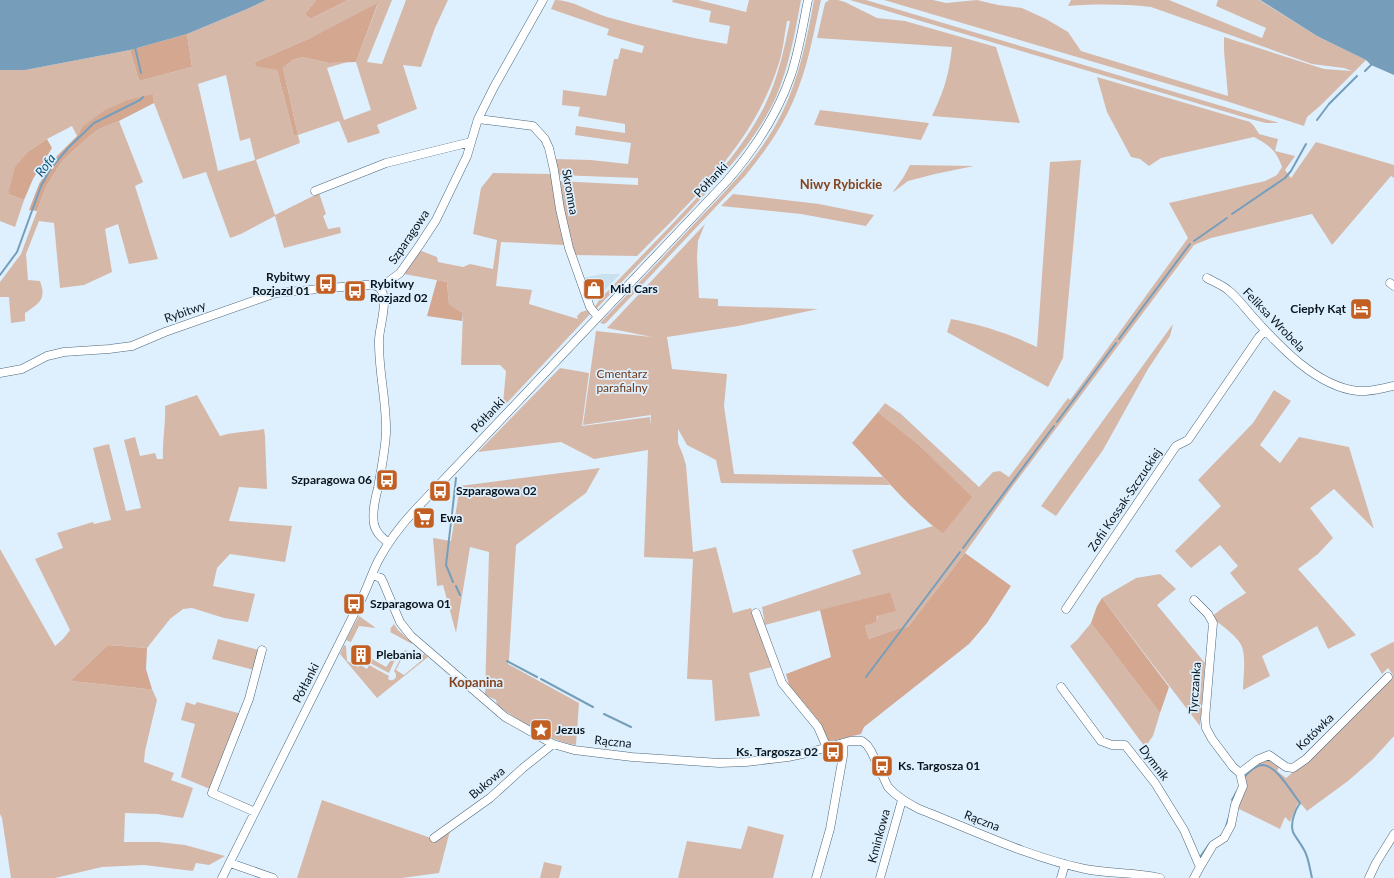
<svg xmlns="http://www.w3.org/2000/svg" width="1394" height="878" viewBox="0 0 1394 878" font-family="Lato,sans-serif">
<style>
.built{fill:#c9e0ef}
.green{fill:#d6b8a9;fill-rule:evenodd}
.forest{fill:#d4a791}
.water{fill:#769ebb}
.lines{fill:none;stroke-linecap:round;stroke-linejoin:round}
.stream{stroke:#769ebb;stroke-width:2}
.minor-casing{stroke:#4c677b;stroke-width:9}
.minor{stroke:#fff;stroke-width:8}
.labels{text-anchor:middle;stroke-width:3.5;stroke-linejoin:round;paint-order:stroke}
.street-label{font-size:12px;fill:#0b161e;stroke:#def0fe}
.poi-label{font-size:12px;font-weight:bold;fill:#0b161e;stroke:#def0fe;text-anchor:start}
.park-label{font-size:12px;fill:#6f3716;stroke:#def0fe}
.water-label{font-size:13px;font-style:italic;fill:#0b5279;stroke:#def0fe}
.neighbourhood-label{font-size:13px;font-weight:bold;fill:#84441f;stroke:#def0fe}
</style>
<rect width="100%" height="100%" fill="#def0fe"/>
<path class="built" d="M602,274H620L596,300H590L582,278Z"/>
<path class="green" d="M266,0H316L305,14L310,19L348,0H392L367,62L382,64L406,0H448L435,28L421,67L403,65L417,109L377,125L380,133L348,143L339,121L298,135L300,143L256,160L275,215L319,193L326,214L323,216L328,229L340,227L341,233L284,248L275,216L241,234L230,238L206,172L183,179L154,103L153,94L82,127L77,136L72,126L47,139L29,151L8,194L24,200L15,227L0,221V70H25L130,50L139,81L192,67L187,34L247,9ZM378,4L356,62L371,110L344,120L327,68L347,62L329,63L302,57L293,60L283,68L298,135L294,136L277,70L255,62L308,39ZM226,75L240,141L250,138L255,160L218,171L198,84Z
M555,0C573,0 590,12 607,17C647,28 686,37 727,44L730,26L709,22L711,11L672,2L673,0H698L746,12L749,0H801C795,33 789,66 776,97C755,143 720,178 686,215C656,246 626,278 596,309L594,308L600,299C625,273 651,246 676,220C709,185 743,149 765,105C778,78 784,50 790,21H787C784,37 783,52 778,66C753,144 692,200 637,256L574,255L557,181L638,185V178L557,175L555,159L591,160L628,164L631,143L575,135L576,126L625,133V124L578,116L580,107L562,105L563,90L606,96L614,59H618L621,48L642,53L644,46L607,35L609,29L551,9Z
M814,0H821C814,30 809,61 798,89C786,122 767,149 745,176L607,322L604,324L600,323C632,290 664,256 696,222C728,188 761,156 782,113C799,78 807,39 814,0Z
M829,0H838L845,2L877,18L905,21L996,47L1020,123L932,116C944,91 949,75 952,47L817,38L825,3Z
M850,0H866L1279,123H1266L1250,119Z
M884,0H933L946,3L977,0L998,5L1022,8L1046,19L1068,32L1081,51L1228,96L1224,51V37L1324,69L1352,71L1344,68L1312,64L1151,7C1122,4 1098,4 1068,6L1071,0H1169L1262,38L1266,28L1216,6L1218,0H1259L1317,36L1366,60L1321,105L1307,117L1304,126L1226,101Z
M1097,77L1250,122L1254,126L1259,134L1278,139L1275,151L1295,156L1285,170L1291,178L1316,142L1394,165V178L1391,176L1332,245L1312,214L1211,238L1194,245L1012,487L965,553L908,627L899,628L869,639L865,626L875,622L890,592L765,625L762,607L861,574L852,550L933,526L943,534L971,497L919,445L878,412L885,403L901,414L979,487L993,472L1000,471L1009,477L1068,398L1070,400L1188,238L1169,203L1265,181L1277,175L1282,167C1276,150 1269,145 1254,137L1161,158L1149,166L1140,159L1131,157L1107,112Z
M820,110L929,123L921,140L814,125Z
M119,121L143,182L135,186L158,259L129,264L118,224L105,229L112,272L84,285L60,288L54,223L39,221L26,254L28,280L40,281C47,300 39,303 25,313V321L11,323L9,297H0V282L21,254L46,187L62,161L85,140L99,129Z
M1081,160L1063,358L1048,387L947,332L951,319C972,323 994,329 1014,337C1022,340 1030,344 1037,347L1050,162Z
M910,165L974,166L935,174L908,181L892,193L903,178Z
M493,173L552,174L565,245L501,242L496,286L532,290L529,304L578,319L577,316L581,312L588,310L591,313L505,405L503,403L506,371L500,365H461L463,313L449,304L447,282L404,274L419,250L437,257L438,262L463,267L470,264L493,269L497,240L473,234L481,188Z
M733,194L819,204L874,215L866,226L801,214L721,206Z
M705,224L698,241L697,257L699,298L718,299V306L818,309L738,326L667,337L672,369L727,374L724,406L734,474L883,477L890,485L721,483L716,460L687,445L678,429V443L683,455L686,465L693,552L716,547L733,613L751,608L772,667L749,673L760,716L715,721L712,680L687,679L693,559L644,557L648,450L594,459L561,442L478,452L560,368L589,373L582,426L650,417V426L651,415L583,425L596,331L652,337L607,328Z
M1173,324L1170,336L1148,369L1103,450L1056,516L1041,506Z
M1274,390L1291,401L1260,445L1280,463L1299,437L1349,447L1374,529L1334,489L1310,508L1333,538L1318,554L1298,569L1356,635L1328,649L1317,626L1262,656L1270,676L1243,690C1243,678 1247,653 1240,643C1233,633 1221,625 1211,617L1224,607L1246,593L1230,573L1238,566L1220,545L1191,568L1175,551L1221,506L1198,480L1253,423Z
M197,395L220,436C234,432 249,432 264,429L265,436L267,489L239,487L229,521L292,526L285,562L230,554L217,568L213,586L255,594L248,622L224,618L192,608L183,609L170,619L147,648L108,645L70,681L147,689H152L157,700L145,751L144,762L174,773L171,780L193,788L183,818L157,814L125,813L124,842H158L185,845L225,856L209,865L196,863L193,871L144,865L102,867L55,878H11L2,818L0,814V549L55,646L63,639L70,630L35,559L63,548L57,533L93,522L94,524L111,520L93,448L109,444L126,511L141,508L124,440L135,437L140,456L155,453L157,459H163C162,441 166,424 165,406Z
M600,468L586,493L516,545L509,659L508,664L579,703L576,745C549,741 519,721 497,705L496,700L485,695L489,552L470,547L456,633L443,585L437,586L433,538L451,541L460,486Z
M1160,574L1176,589L1157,605L1205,663L1200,726L1102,598L1136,578Z
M359,616L376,628L359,626L351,642L346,640Z
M1091,623L1160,713L1153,736L1145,747L1070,646L1077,640Z
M394,624L398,630L412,643V644L390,632L391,630L390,629Z
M218,639L259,650L254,670L212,659Z
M1393,642L1394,643V736L1373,759L1348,781L1307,811L1302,805L1298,803L1290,822L1285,817L1280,829L1237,808L1244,773L1267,758L1280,765L1277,771L1286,778L1299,767L1393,675L1388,668L1382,674L1370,654Z
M344,645L346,646L347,661L358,667L360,665L367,669L369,665L389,676L388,679C391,681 394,681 396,677V674L394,671L405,650L408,651L407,653L405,652L396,670L404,675L422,660L423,659L421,656L424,654L428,657L377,698L340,654Z
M397,652L398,653L389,673L370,663L372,659L386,667L391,660L393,661Z
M186,702L195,705L197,702L242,714L210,789L181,777L195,724L181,720Z
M322,800L431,838L450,831L439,873L402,878H297Z
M748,826L784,835L773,878H678L687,841L741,849Z
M544,862L562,866L559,878H540Z"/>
<path class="forest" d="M316,0H348L310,19L305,14Z
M378,3L356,62L329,63L302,57L293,60L283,68L298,135L294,136L277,70L256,66L255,62L308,39Z
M187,34L192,67L139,81L130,50Z
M153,94L154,103L119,121L99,129L85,140L62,161L46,187L37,211L29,210L39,184L57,156L77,136L82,127L105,110L128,100Z
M47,139L52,148L33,179L24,200L8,194L15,167L29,151Z
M437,280L447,282L449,304L463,313L462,321L427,316Z
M878,412L919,445L972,497L943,534C909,508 881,474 852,443Z
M965,553L1011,586L987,623L969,644L864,727L861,734L828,742L819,721L789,685L786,674L831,657L820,610L890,592L896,611L877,616L876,622L865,626L869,639L899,628L908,627Z
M1102,598L1169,687L1160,713L1091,623L1097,606Z
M108,645L147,648L146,669L152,689H147L70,681Z"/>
<path class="water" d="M0,0H266L247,9L187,34L130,50L25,70H0Z
M1260,0H1394V75L1371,65L1366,60L1317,36Z"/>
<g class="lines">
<path class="stream" d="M135,47L141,73
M1365,71L1373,63
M1317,120L1329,104L1357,76
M1232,214L1285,178L1291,171L1306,144
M1194,241L1227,218
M0,275L17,252L41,186L51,168L69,147L94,123L140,100L143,97
M1119,339L1190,244
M1057,422L1116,343
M452,514L456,478
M451,522L446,565L453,582
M963,548L1054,426
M456,586L460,595
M507,661L537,677
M866,677L960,552
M541,679L593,707
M604,714L631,727
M1245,776C1250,771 1256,765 1263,765C1277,766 1292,793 1300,803C1295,810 1290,823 1293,832C1297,840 1303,846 1306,854C1309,861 1310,870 1312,878
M1232,800L1237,791
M1226,826L1229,817
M1200,857L1210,843"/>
<g class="minor-casing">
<path id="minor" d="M478,119L533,126L545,139L549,148L554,170L560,209L569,248L590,307L598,317
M315,191L386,163L471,142
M1207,278C1214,282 1222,285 1228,290C1237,297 1245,308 1253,317C1279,346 1317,387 1358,391C1370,392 1382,388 1394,386
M1390,283L1394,286
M380,288L400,273L419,246L436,220L467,156L478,119L494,87L543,0
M380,288C389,300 380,324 379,339C378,370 387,402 386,433C385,452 381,470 378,488C375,499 372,513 374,524C376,533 382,538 389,543
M0,373L22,369L47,356L64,352L109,349L132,346L165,332L276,293L363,285H374L380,288
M372,575L381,578L383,582L400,622L411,636L505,717L553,744L574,750L632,757L719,763L746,762L788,757L807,753L850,741H862L867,745L871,751L888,787C897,797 907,803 919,809C973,830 1028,857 1085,869C1110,874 1136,872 1160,878
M1194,600L1208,614L1213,623L1205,719L1206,728L1212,739L1233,767L1240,773
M1066,609L1176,446L1188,440L1259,337L1265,331
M756,613L782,683L818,727L827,748
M1061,687L1101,741L1112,745H1125L1155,783L1184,830L1200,867L1194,878
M255,812L212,793L249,699L262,650
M434,838L490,798L523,768L553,744
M230,863L273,878
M1200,867L1213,845L1224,838L1231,825L1235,805L1243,786L1240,773L1257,760L1269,755L1286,767L1293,768L1306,759L1388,677
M222,878L362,598C368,586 372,573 378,561C388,542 401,525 416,509L726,182C754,150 777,116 791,75C799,51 803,25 808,0
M816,878L830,829L843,756V743
M880,878L902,800
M1061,878L1065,864
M1369,878L1376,863L1394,834"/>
</g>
<use href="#minor" class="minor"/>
</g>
<defs>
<g id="bus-square" transform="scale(1.15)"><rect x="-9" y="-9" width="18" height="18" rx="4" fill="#c26023" stroke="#def0fe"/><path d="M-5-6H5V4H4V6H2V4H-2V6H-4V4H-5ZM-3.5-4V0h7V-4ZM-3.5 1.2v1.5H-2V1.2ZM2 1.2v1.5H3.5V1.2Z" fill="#fff"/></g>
<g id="shop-square" transform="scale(1.15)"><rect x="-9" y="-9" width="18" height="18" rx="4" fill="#c26023" stroke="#def0fe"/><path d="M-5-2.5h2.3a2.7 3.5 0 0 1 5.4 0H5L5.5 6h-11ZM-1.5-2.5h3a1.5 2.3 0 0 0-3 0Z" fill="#fff"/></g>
<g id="hotel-square" transform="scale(1.15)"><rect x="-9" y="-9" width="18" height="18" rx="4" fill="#c26023" stroke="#def0fe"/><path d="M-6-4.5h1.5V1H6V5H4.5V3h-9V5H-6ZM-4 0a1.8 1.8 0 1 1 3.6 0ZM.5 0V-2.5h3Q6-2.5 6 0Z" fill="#fff"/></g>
<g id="supermarket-square" transform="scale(1.15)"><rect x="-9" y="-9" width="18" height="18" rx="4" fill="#c26023" stroke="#def0fe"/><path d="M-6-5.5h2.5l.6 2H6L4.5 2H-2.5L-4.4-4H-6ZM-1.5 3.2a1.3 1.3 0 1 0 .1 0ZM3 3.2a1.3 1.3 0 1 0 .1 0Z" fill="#fff"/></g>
<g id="building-square" transform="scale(1.15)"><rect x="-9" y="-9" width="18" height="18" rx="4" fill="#c26023" stroke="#def0fe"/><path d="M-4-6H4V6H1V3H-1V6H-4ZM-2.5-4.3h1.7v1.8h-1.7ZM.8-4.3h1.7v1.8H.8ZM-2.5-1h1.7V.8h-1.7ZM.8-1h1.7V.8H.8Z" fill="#fff"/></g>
<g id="sight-square" transform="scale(1.15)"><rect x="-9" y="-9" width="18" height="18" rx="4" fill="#c26023" stroke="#def0fe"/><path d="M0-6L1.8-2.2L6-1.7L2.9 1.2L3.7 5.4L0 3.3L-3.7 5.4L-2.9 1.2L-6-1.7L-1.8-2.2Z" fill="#fff"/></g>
</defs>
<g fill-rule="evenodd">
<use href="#bus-square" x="326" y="284"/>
<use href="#shop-square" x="594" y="289"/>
<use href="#bus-square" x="355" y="291"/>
<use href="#hotel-square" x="1361" y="309"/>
<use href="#bus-square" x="387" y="480"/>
<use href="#bus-square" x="440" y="491"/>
<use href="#supermarket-square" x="424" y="518"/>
<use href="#bus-square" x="354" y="604"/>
<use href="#building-square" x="361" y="655"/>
<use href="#sight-square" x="541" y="730"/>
<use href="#bus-square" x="833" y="752"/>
<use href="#bus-square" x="882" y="766"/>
</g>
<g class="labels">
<g class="street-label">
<text transform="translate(711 180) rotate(-47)" y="4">Półłanki</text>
<text transform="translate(570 192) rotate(80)" y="4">Skromna</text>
<text transform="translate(409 237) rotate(-56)" y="4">Szparagowa</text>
<text transform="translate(185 312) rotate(-19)" y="4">Rybitwy</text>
<text transform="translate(1274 320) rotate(46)" y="4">Feliksa Wrobela</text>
<text transform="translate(488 415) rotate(-47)" y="4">Półłanki</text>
<text transform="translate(1125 500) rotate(-56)" y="4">Zofii Kossak-Szczuckiej</text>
<text transform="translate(306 683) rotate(-63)" y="4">Półłanki</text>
<text transform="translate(1195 688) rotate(-86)" y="4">Tyrczanka</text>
<text transform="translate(1315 732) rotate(-44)" y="4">Kotówka</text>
<text transform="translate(613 742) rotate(6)" y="4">Rączna</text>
<text transform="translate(1154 763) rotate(53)" y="4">Dymnik</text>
<text transform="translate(487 783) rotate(-40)" y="4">Bukowa</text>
<text transform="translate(982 821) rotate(21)" y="4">Rączna</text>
<text transform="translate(879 836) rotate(-75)" y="4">Kminkowa</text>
</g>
<g class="poi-label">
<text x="310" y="281" text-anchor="end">Rybitwy<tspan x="310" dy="14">Rozjazd 01</tspan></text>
<text x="370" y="288">Rybitwy<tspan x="370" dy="14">Rozjazd 02</tspan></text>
<text x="610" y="293">Mid Cars</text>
<text x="1346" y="313" text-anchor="end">Ciepły Kąt</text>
<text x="372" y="484" text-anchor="end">Szparagowa 06</text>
<text x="456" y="495">Szparagowa 02</text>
<text x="440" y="522">Ewa</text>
<text x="370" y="608">Szparagowa 01</text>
<text x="376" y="659">Plebania</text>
<text x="556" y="734">Jezus</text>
<text x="818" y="756" text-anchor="end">Ks. Targosza 02</text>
<text x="898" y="770">Ks. Targosza 01</text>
</g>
<g class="park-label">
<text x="622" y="378">Cmentarz<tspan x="622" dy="14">parafialny</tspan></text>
</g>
<g class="water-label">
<text transform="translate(45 165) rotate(-53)" y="5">Rofa</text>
</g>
<g class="neighbourhood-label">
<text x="841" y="189">Niwy Rybickie</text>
<text x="476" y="687">Kopanina</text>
</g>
</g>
</svg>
